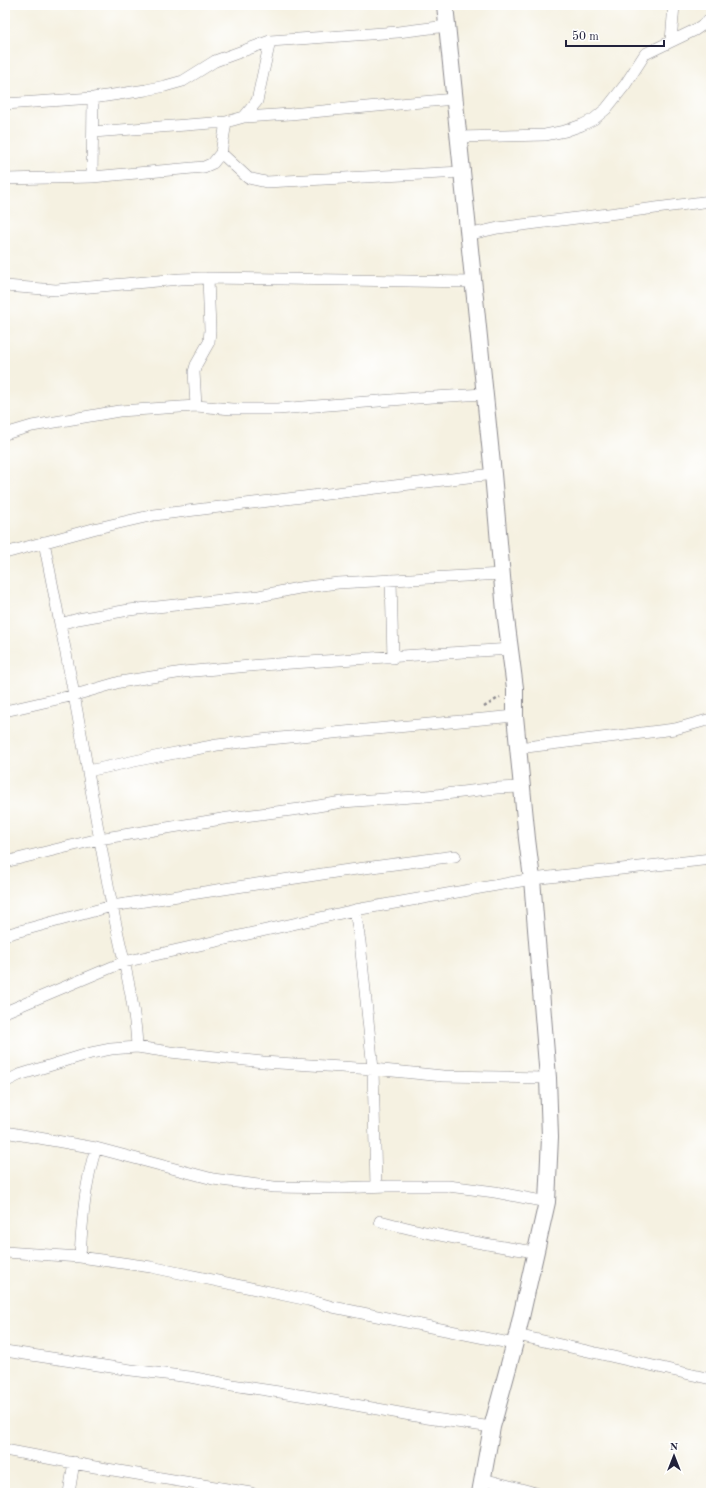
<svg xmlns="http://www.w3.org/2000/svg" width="716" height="1498" viewBox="0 0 716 1498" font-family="'Old Standard TT',serif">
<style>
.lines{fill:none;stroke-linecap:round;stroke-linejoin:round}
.street-casing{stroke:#8c8a8e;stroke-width:12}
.secondary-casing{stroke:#8c8a8e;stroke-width:18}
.path{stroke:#8c8a8e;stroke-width:2.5;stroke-dasharray:3 3;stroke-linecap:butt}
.street{stroke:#fff;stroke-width:11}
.secondary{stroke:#fff;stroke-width:16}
</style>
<rect width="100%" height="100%" fill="#fff"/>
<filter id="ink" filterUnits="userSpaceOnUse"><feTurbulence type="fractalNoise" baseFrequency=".025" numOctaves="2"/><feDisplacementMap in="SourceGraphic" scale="8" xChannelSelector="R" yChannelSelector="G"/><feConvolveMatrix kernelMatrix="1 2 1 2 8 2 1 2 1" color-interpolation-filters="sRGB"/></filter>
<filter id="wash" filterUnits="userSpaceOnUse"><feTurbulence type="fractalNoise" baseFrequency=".012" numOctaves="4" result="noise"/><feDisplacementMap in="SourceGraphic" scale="16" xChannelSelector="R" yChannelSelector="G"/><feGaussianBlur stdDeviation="0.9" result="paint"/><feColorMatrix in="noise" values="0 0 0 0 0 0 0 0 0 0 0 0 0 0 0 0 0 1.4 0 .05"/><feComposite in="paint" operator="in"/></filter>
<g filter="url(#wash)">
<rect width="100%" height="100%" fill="#f5f1e1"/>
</g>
<g filter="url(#ink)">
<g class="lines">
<g class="street-casing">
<path id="street" d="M270,41L257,101L244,117L290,114L454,99
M671,41L674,5
M5,104L93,98L146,90L165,86L183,81L215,61L270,41L398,32L447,26
M93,132L226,122
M458,137L545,135L565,131L582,125L594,119L606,109L625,85L645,54L695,30L711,19
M221,153L248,178L266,182L462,172
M92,177L93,98
M5,179L92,177L204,167L213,163L221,153L226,122L244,117
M467,235L498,228L711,201
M5,286L56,290L180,279L208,278L472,282
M196,406L194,372L196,365L209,342L210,330L208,278
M5,434L32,426L119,411L196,406L232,409H278L417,398L484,394
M44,542L60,624L78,619L129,610L259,596L299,588L338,583L502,574
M5,553L93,529L154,515L493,474
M391,580L393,658
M60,624C79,714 93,805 110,895C119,946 135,996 137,1047
M5,711L75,695L120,682L183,672L261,665L511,649
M518,748L675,729L711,719
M88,771L144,759L217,745L269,739L515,716
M5,862L99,839L228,818L300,809L342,802L427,796L497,788L522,787
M355,910L360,942L373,1069L376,1186
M5,935L112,906L342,871L455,856
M5,1012L124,962L355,910L532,879L711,859
M5,1082L19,1075L91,1053L111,1049L137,1047L170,1052L263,1062L373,1069L443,1076L548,1078
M5,1132L96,1148L213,1179L274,1187L340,1188L388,1186H448L495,1192L547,1202
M380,1221C431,1235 483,1244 535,1252
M5,1252L80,1257L151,1267L308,1300L333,1307L514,1344
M80,1257C82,1221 85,1182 96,1148
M517,1335L711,1379
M5,1351L131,1370L190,1377L232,1385L306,1396L427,1418L492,1427
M5,1450L95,1467L251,1493
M483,1479L536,1493
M69,1493L74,1462"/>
</g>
<g class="secondary-casing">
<path id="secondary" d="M445,5L493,474L505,611L515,688V716L527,839L532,879L548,1078L550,1137L547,1202L517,1335L492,1427L480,1493"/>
</g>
<path class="path" d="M484,707L500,697"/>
<use href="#street" class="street"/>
<use href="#secondary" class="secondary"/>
</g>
</g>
<rect width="716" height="1498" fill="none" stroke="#fff" stroke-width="20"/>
<g transform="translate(674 1456)" stroke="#ffffff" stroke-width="3" paint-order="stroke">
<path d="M0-3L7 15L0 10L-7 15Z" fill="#22223b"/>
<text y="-6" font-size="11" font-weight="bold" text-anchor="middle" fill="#22223b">N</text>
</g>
<path d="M566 40v6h98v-6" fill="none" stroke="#22223b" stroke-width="2"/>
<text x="572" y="40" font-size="12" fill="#22223b" stroke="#ffffff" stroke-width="3" paint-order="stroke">50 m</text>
</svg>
